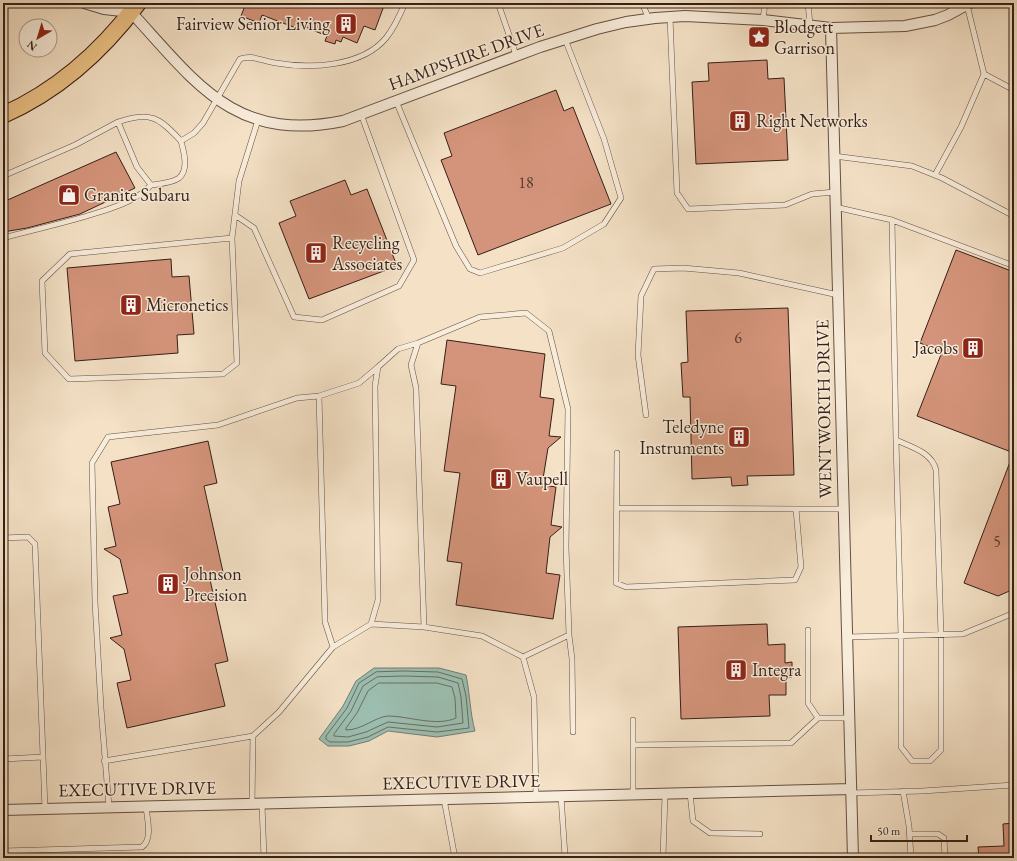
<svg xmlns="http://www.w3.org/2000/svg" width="1017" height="861" viewBox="0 0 1017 861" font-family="'EB Garamond',serif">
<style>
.water{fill:#9cbeb0;stroke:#737e73}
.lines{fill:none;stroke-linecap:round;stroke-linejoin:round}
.shore{stroke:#686e64;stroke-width:1}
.building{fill:#d4947b;stroke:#351f17}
.lane-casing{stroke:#655043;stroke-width:6}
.street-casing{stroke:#655043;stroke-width:12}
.primary-casing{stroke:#351f17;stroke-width:18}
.lane{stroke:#f8ecda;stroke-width:5}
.street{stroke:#f8ecda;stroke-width:10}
.primary{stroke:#eac083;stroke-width:16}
.labels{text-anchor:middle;stroke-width:3;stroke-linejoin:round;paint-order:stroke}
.number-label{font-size:16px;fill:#5d3c30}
.poi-label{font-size:18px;fill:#351f17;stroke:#f8ecda;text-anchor:start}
.street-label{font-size:18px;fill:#351f17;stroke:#f8ecda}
</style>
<rect width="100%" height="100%" fill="#f4e1c6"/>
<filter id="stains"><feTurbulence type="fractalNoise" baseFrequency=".005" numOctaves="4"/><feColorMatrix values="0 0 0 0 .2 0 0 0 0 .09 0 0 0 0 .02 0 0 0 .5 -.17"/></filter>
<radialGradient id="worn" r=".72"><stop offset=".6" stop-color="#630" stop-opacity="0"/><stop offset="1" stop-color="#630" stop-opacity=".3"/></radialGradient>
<path class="water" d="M374,668H439L466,675C470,694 470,713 475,731L437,737L388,731L369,741L349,746H328L319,739L343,706L356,681Z
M217,854L233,857V858H203Z"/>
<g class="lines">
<path class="shore" d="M404,671L438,672L462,679L466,696L469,728L437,732L388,727L368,737L348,742H330L326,739V736L347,708L359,683L376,672Z
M404,676L438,677L458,683L461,697L463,723L437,727L388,722L366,732L348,737L334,736V734L351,711L363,686L377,677Z
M379,683H437L452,687L455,698L456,718C437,727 408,716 388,716C375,717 362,730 346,730V728L357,713L368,691Z"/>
</g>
<path class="building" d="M246,3H385L375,30L364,26L357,43L343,37L341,42L336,40L335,44L325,41L327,36L298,24L296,28L262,15L259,23L241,16Z
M767,60L768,79L784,78L788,160L696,164L692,82L709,81L708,63Z
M556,90L564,111L573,107L611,204L478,255L441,160L452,156L444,133Z
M116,152L135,188L80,214L27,228L3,232V202Z
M345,180L351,195L367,189L397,266L309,299L279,223L296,216L290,201Z
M956,250L1014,272V453L917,416L942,352L920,343Z
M171,259L172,277L189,276L194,334L177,335L178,353L75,361L67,268Z
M788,308L794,475L747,476L748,485L732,486L731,477L692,479L690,397H683L681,363L688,362L686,311Z
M447,340L545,354L540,397L554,399L549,436L561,437L548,448L542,485L556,487L551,525L562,527L550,537L546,573L560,575L553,619L456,605L462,563L447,561L460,473L444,471L456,386L441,384Z
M208,441L217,483L204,486L223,572L209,575L228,661L215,664L225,706L127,728L117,683L131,680L124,649L110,638L122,635L113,596L128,593L120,559L104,549L116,546L108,507L120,504L111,462Z
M1013,454L1014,589L998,596L964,583Z
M767,624L768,645L785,644V663L792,662V677L786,678V695H769L770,716L681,719L678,627Z
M1014,823V858H979L978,847L1004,846L1003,824Z"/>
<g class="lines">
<g class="lane-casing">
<path id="lane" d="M498,3L516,55
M642,3L649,19
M808,3L810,25
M967,5L984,74L1014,90
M670,17L677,193L688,209L785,205L812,194L835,192
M763,20L765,3
M396,101L456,246L470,269L480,273L563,248L604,224L621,198L604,139L565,39
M181,141C184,152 189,170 179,178C172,183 159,184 151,185L137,167L118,122C150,111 159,117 181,141L194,133L203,123L240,59C251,54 265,62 276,63C310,69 362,67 386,38C394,28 400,15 405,3
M834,156L912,166L942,178L1014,216
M935,175L961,127L984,74
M3,176L75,145L118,122
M835,207L892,220L1014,266
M235,215L254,228L294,317L322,320L399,286L414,260L361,114
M892,220L896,440L901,636V747L912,761H930L941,750V635L936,470C932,452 911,447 896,440
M3,238C36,229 70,222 103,211C121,205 138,199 151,185
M232,238L70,254L42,281L45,353L69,379L223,374L237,363L232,238L239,181L258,120
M319,396L359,383L378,367
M646,415L638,355L641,296L654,269L683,268L739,273L838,295
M617,453L616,583L626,587L795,580L801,567L796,509H843
M617,508L796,509
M3,538L28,537L35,544L45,809
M371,624L424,627
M808,630V703L818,718H850
M847,637L963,634L1014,613
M523,657L569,635
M633,745L791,743L818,718
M3,759L43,757
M104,761L253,736
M903,791L909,826L911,858
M690,793L693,821L710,833L760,834
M851,793L922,791L1014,785
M633,795V720
M561,796L565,856L663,857L665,794
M536,797L534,697L523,657L482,636L424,627L416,388L411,365L418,343L480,317L526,313L549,331L568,409L566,547L569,635L572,659L573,732
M444,799L455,858
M252,804L253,736L279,712L333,647L371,624L378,600L375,386L378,367L398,349L418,343
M262,804L264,858
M109,807L101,708L95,602L92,463L108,437L218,425L297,398L319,396L325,622L333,647
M909,834H938L944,838L945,858
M3,851L142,847C153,839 147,819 146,806"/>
</g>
<g class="street-casing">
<path id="street" d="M84,3L104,9L131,12
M120,3L131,12C196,83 235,143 343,121L540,47L597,29L626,22L655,18L685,16L763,20L831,28L905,26L935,20L948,15L970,3
M831,28L853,858
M3,810L851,789"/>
</g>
<g class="primary-casing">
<path id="primary" d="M3,115C57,91 103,50 138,3"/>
</g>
<use href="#lane" class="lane"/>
<use href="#street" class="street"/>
<use href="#primary" class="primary"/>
</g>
<defs>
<g id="building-square" transform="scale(1.15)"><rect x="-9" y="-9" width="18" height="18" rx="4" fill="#8f2418" stroke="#f8ecda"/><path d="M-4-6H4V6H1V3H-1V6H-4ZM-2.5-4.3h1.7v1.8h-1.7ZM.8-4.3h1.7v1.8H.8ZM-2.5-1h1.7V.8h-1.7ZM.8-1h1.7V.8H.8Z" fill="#fff"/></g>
<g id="sight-square" transform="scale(1.15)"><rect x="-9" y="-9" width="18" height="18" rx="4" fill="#8f2418" stroke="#f8ecda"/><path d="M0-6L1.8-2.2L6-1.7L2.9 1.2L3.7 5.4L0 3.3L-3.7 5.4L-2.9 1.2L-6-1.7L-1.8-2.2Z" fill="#fff"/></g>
<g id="shop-square" transform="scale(1.15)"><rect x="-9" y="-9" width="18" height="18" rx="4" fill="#8f2418" stroke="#f8ecda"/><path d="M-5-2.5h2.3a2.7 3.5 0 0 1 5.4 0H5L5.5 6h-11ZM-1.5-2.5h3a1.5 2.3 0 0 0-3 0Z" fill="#fff"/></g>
</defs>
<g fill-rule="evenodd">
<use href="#building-square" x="346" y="24"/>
<use href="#sight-square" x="759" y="37"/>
<use href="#building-square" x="740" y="121"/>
<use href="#shop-square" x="69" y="195"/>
<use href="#building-square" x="316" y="253"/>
<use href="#building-square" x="131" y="305"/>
<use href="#building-square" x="973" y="348"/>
<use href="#building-square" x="739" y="437"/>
<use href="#building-square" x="501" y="479"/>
<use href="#building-square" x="168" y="584"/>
<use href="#building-square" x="736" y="670"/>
</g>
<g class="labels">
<g class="number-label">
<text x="526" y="188">18</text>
<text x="738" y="343">6</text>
<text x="997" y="547">5</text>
</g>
<g class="poi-label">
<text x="330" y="30" text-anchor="end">Fairview Senior Living</text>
<text x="774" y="33">Blodgett<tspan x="774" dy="21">Garrison</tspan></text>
<text x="756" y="127">Right Networks</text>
<text x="84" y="201">Granite Subaru</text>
<text x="332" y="249">Recycling<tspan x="332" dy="21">Associates</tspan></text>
<text x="146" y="311">Micronetics</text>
<text x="958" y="354" text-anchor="end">Jacobs</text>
<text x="724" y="433" text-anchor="end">Teledyne<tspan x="724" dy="21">Instruments</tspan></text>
<text x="516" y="485">Vaupell</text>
<text x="184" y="580">Johnson<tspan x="184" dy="21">Precision</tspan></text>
<text x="752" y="676">Integra</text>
</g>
<g class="street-label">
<text transform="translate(466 57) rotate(-20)" y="6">HAMPSHIRE DRIVE</text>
<text transform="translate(824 409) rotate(-91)" y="6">WENTWORTH DRIVE</text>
<text transform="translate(461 782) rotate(-1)" y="6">EXECUTIVE DRIVE</text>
<text transform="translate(137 789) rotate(-1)" y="6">EXECUTIVE DRIVE</text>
</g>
</g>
<rect width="1017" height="861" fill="none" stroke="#f4e1c6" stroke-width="16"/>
<rect x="4" y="4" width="1009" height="853" fill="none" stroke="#351f17" stroke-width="2"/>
<rect x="8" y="8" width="1001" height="845" fill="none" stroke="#351f17"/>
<g transform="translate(38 38) rotate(218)"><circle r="19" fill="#f8ecda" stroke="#aa9a8c"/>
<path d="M0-3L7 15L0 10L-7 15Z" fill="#8f2418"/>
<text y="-6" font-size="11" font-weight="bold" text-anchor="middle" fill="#351f17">N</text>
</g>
<path d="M871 835v6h96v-6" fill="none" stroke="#351f17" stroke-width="2"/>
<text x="877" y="835" font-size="12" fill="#351f17" stroke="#f8ecda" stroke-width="3" paint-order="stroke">50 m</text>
<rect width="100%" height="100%" filter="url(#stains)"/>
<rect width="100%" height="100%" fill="url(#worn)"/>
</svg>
